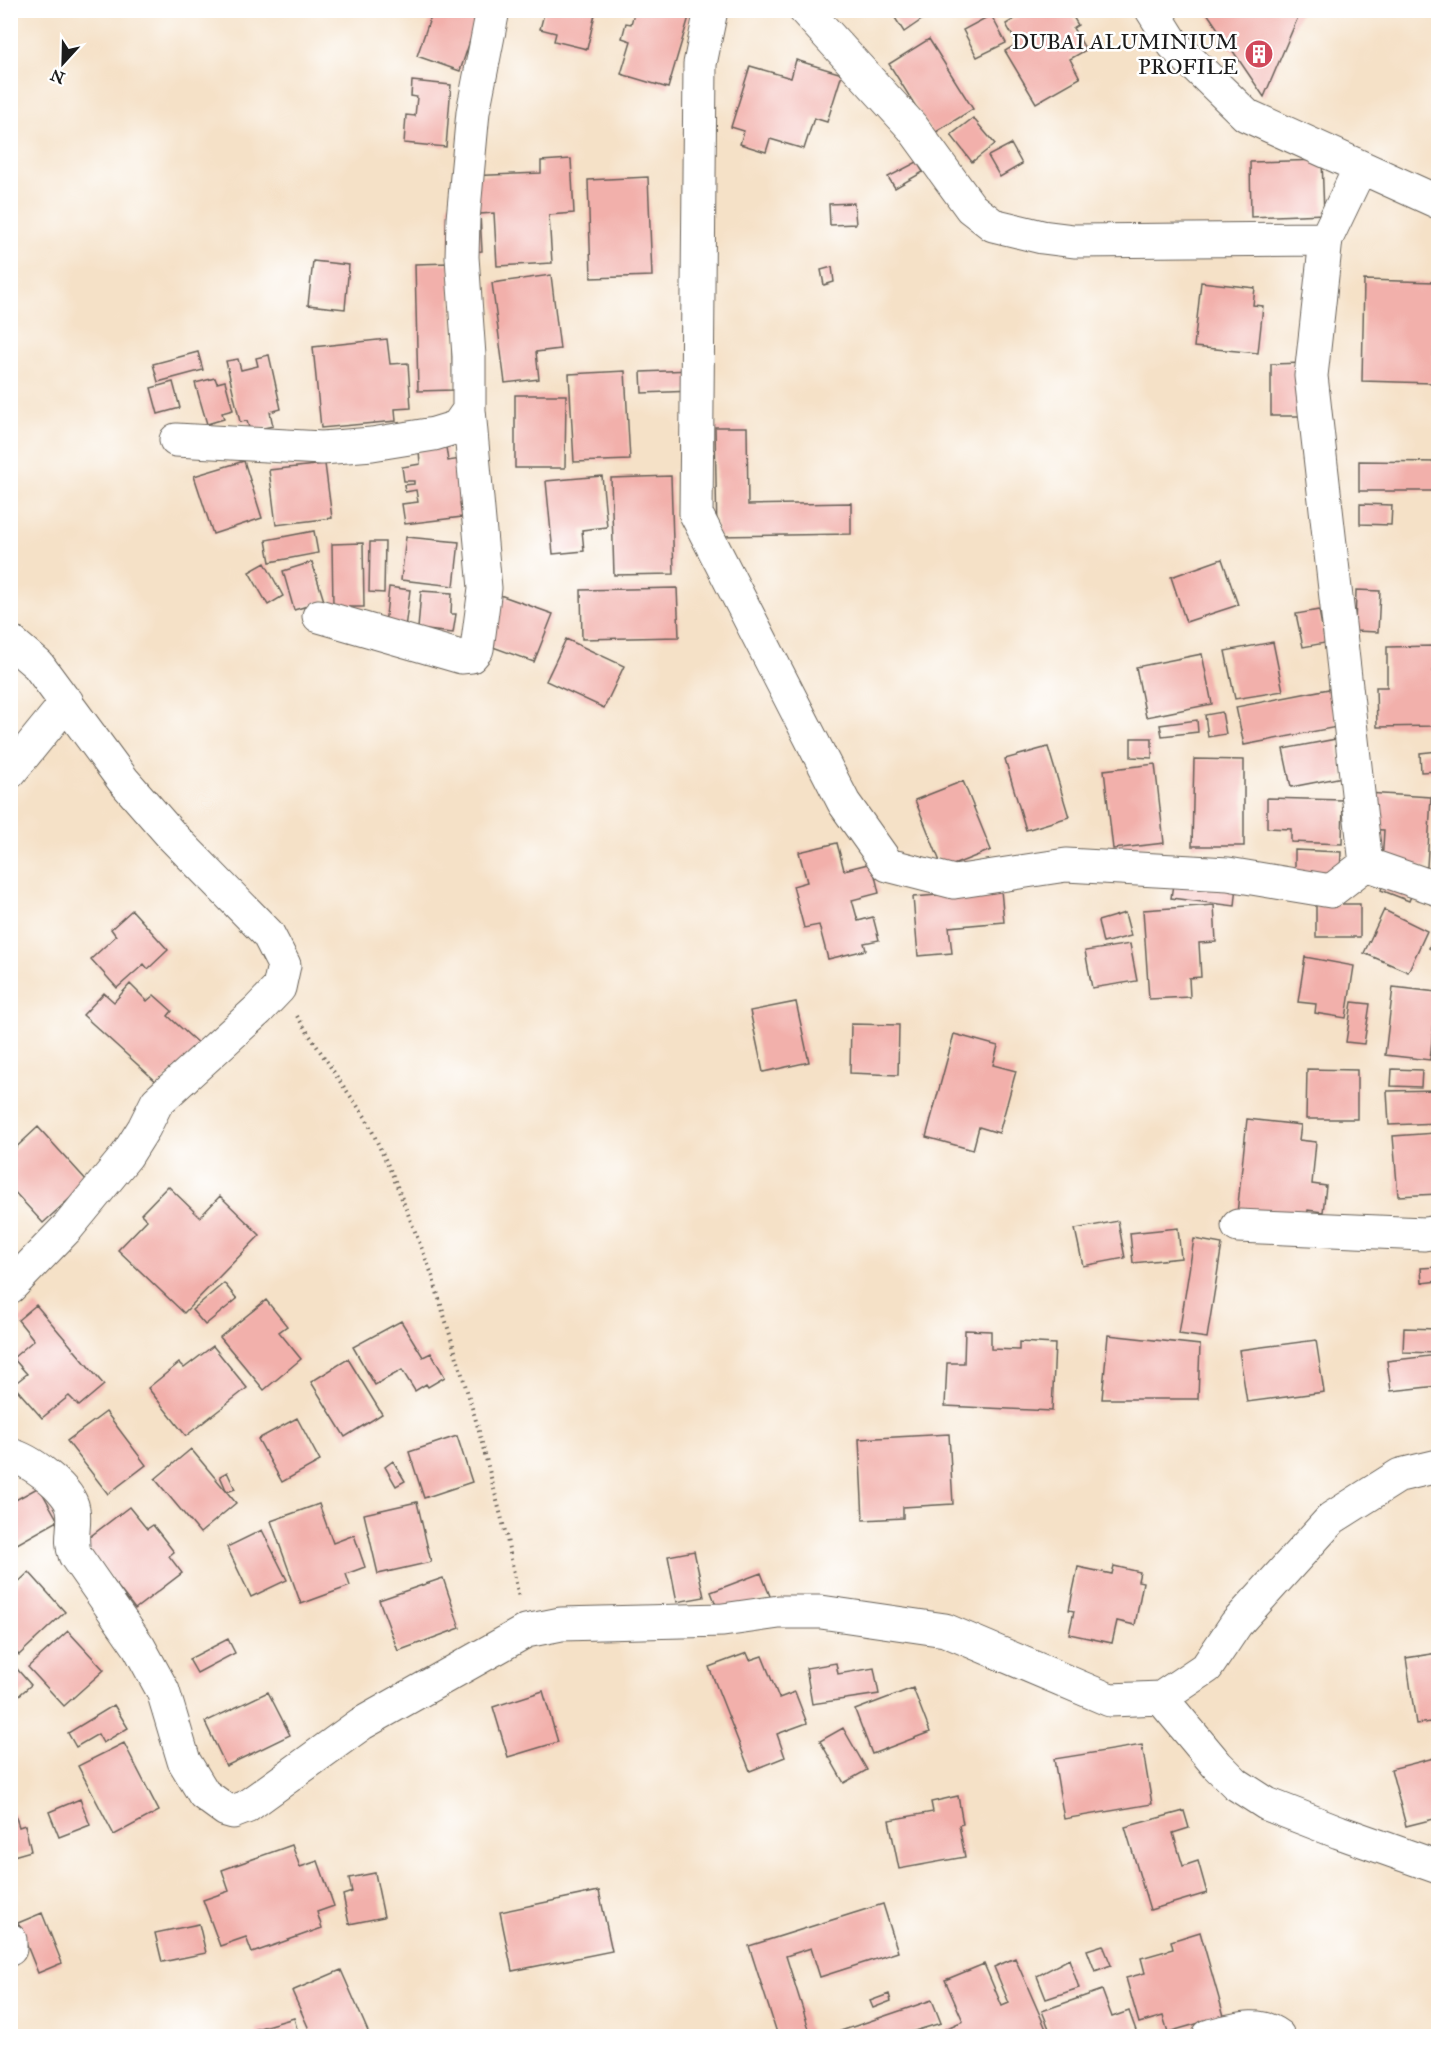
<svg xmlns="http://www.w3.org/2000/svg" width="1449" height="2047" viewBox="0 0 1449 2047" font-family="'IM FELL Great Primer',serif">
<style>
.building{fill:#f2b0ab}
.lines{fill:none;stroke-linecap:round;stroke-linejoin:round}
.street-casing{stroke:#686158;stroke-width:35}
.path{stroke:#686158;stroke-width:4;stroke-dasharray:1.5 4.5;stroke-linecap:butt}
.street{stroke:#fff;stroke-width:33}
.labels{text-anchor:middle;stroke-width:5;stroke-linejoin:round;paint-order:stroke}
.poi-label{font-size:22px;fill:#1c1c1c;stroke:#fff;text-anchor:end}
</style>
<rect width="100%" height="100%" fill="#fff"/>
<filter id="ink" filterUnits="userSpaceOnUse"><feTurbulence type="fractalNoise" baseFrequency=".0167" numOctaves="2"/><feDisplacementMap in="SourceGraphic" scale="12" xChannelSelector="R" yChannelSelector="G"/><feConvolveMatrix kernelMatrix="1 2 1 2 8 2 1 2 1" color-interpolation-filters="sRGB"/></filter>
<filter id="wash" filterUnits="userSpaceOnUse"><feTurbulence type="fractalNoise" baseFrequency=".008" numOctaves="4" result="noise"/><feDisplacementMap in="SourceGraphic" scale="24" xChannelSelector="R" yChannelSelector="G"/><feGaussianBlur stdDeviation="1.35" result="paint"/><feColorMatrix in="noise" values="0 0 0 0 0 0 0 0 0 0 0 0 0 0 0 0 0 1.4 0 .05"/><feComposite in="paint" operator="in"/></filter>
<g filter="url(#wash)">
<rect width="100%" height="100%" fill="#f5e1c7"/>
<g id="blocks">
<path class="building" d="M433,10H452L477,20L460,71L417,56Z
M545,10H596L587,49L554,41L556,33L540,29Z
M635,10H691L668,88L621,74L631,41L622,38L626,23L631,24Z
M890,10H936L904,32Z
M1018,10H1069L1078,25L1073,28L1086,50L1070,59L1080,78L1036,103L1005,51L1017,44L1006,24L1021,15Z
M1205,10H1301L1264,97Z
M991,15L1006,43L977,57L963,30Z
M929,39L973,109L933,134L889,64Z
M796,60L842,74L827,122L814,118L804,149L770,139L766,152L740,144L744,131L731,127L750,66L791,78Z
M412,81L451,85L446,147L404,143L406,115L415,116L417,97L411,96Z
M973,118L995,144L972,162L951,135Z
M1011,144L1022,164L1000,177L988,156Z
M571,159L574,213L549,215L552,263L497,266L494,213L480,214L482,251L451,253L448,203L468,202L466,176L541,173V161Z
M1322,160L1324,214L1251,217L1250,162Z
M917,162L923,172L895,188L888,177Z
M648,177L652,276L591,278L588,180Z
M854,203L856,224L830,225L829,204Z
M313,261L349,265L345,309L308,305Z
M450,263L453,390L418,391L415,264Z
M832,267L834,282L824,285L821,270Z
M551,275L560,349L536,352L539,379L505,383L492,283Z
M1364,280L1435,282L1433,383L1362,381Z
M1201,282L1255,288L1253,305L1263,306L1258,353L1194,347Z
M387,339L390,364L408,363L411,408L395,409L396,421L321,428L313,347Z
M198,352L203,370L158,382L153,364Z
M269,355L281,409L270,412L273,426L250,431L247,421L240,422L226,361L238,359L241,370L258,366L256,358Z
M1305,363V416H1271V364Z
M692,370L693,391L642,393L641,372Z
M625,371L630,460L574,462L569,374Z
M215,378L217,383L225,381L233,410L222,413L224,419L207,424L195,383Z
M173,382L180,408L158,414L151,388Z
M515,395H566L565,468H515Z
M715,427H747L748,505L851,503V534L717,536Z
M446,447L448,461L461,459L467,503L460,504L462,517L405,524L402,504L418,502L416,490L405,492L404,485L414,484V481H404L402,467L420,464L419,450Z
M244,461L262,518L213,534L194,476Z
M1359,461L1438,462V491H1359Z
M325,464L332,518L276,525L269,470Z
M602,476L607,527L582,530L584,551L553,554L546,481Z
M671,476L674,574L614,575L611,478Z
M1360,504L1392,505L1391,525L1360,524Z
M314,531L318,553L270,562L266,540Z
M406,537L459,542L454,586L401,580Z
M370,542H385L384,593L369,592Z
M363,543L364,607H333L332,544Z
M1222,559L1238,605L1186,622L1171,577Z
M312,562L324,601L294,610L283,571Z
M265,563L283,596L268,605L249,572Z
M389,587L410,590L405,628L385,625Z
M677,588L679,637L582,639L581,590Z
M1356,590L1380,591L1378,632L1355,631Z
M421,591L452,593L451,614H456L453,633L418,629Z
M500,595L553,614L534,662L482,643Z
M1319,610L1325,643L1303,647L1296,614Z
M566,639L624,666L604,708L546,681Z
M1273,642L1283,691L1235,699L1225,651Z
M1433,646L1434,726L1377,727L1376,687H1387V647Z
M1202,654L1212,704L1146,717L1136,667Z
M1329,689L1337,727L1244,745L1236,707Z
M1222,712L1226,734L1208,737L1205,715Z
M1197,720L1198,732L1162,736L1160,725Z
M1131,738H1152V758L1131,757Z
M1336,739L1343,777L1291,787L1283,749Z
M1048,747L1069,817L1026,830L1005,759Z
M1438,751V771L1421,772L1420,753Z
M1194,759L1244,760V846H1192Z
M1155,764L1164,843L1113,849L1104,770Z
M963,781L991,850L943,869L915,800Z
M1366,793L1431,797L1427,867L1382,865L1384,830L1365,829Z
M1267,798L1343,800L1342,844L1291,842V829L1267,828Z
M837,843L844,870L872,863L879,893L852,900L858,921L873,917L879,940L864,943L866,950L828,959L819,925L804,928L793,886L807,882L799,852Z
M1295,850L1341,852L1340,874L1295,872Z
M1387,873L1416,884L1409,901L1381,890Z
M1174,877L1237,885L1235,906L1171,898Z
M1001,890L1004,922L949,927L952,953L918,956L913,897Z
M1316,904H1360V937H1316Z
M1214,905L1216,942L1199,943L1201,977L1189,978L1190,997L1149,999L1143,910Z
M132,910L168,950L148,969L144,964L117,988L91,959L116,936L111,929Z
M1384,910L1427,931L1408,972L1364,953Z
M1125,913L1131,936L1103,943L1098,921Z
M1438,925V952L1429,948Z
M1130,944L1137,981L1092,988L1085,951Z
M1305,957L1354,966L1346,1018L1315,1013L1316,1004L1298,1002Z
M130,984L147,1001L154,995L172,1011L168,1016L202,1047L159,1084L83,1015L104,993L114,1002Z
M1393,987L1437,992L1430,1060L1385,1055Z
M796,1002L809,1062L763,1072L750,1011Z
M1352,1002L1370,1004L1364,1044L1346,1042Z
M851,1024L899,1025L898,1075L850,1073Z
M954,1034L998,1046L993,1065L1016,1071L999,1133L979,1127L973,1150L926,1137Z
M1307,1069L1357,1070V1119H1306Z
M1392,1069L1422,1070L1421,1087L1391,1086Z
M1438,1090V1123L1389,1125L1387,1091Z
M1247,1119L1301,1125L1299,1140L1316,1142L1312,1184L1326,1186L1323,1212L1308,1210L1307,1216L1237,1214Z
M38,1127L88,1182L43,1223L10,1187V1153Z
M1435,1133L1438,1194L1398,1196L1393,1136Z
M168,1186L200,1217L220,1196L260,1235L184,1313L118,1250L147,1220L141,1214Z
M1118,1221L1125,1258L1083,1266L1075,1229Z
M1178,1228L1181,1258L1133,1263L1130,1233Z
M1194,1239L1222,1244L1207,1338L1179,1334Z
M1438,1267V1281L1422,1283L1421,1268Z
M224,1283L237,1299L205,1325L192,1310Z
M266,1300L287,1326L279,1332L301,1359L264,1390L220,1337Z
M36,1305L104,1385L79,1406L69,1396L42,1418L13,1385L27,1374L13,1358L34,1340L18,1320Z
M401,1321L423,1357L431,1353L445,1377L428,1387L426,1384L415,1391L402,1370L375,1385L353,1347Z
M1404,1328L1438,1329V1353L1403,1352Z
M965,1330L991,1331V1349L1019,1350V1342L1055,1344L1052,1411L945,1406L947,1363H964Z
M1108,1335L1200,1345L1198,1399H1102Z
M1316,1340L1324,1392L1247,1402L1239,1350Z
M213,1346L247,1388L186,1436L148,1388L179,1363L184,1368Z
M1438,1355V1386L1391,1391L1387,1361Z
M348,1359L382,1414L345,1437L311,1382Z
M106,1412L146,1465L108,1494L67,1441Z
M297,1418L320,1461L282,1482L258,1439Z
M949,1434L953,1504L903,1507V1518L863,1520L859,1439Z
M457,1436L472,1482L424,1498L409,1452Z
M191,1449L236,1503L200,1533L155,1479Z
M393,1461L405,1481L396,1486L385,1467Z
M227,1472L235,1489L227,1492L220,1476Z
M39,1487L58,1521L10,1548V1503Z
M417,1502L431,1562L378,1574L364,1514Z
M319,1504L333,1543L354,1535L365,1567L346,1574L350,1586L301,1604L271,1521Z
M129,1507L147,1529L153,1525L174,1552L169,1556L182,1573L135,1609L83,1542Z
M262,1530L287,1580L251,1597L227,1547Z
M694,1551L704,1597L677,1602L668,1556Z
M1114,1566L1140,1572L1138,1581L1143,1582L1135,1625L1117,1621L1112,1643L1069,1634L1074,1611L1069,1610L1078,1567L1112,1574Z
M29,1572L65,1612L19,1655L10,1646V1590Z
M761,1573L770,1596L720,1615L711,1592Z
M443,1578L460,1628L398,1651L379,1600Z
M68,1631L104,1670L64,1706L28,1667Z
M228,1639L235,1653L197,1673L189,1659Z
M747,1653L750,1660L762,1656L779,1698L795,1692L807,1723L777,1734L785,1757L750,1771L709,1667Z
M1438,1653V1721L1416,1724L1406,1658Z
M10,1661L31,1685L10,1703Z
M836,1663L838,1674L874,1668L879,1694L812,1704L806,1668Z
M913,1688L930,1732L872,1754L855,1710Z
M543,1691L558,1742L508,1757L493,1707Z
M268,1692L290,1735L226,1766L205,1722Z
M114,1705L128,1728L103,1743L98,1734L76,1747L68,1733Z
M843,1728L867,1770L844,1783L820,1741Z
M124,1743L159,1811L114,1835L78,1766Z
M1142,1745L1152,1804L1064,1819L1054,1759Z
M1438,1757V1818L1406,1826L1391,1769Z
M958,1796L963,1824L959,1825L965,1857L899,1869L889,1820L933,1812L931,1802Z
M80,1799L90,1825L59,1837L49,1812Z
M1184,1811L1189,1828L1173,1833L1183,1866L1198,1861L1207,1893L1150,1910L1125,1827Z
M15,1814L19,1827L25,1825L31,1851L10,1857V1816Z
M292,1845L300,1867L318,1861L334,1906L317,1912L322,1928L252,1953L246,1937L220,1946L203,1900L229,1891L222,1870Z
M375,1873L384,1917L349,1924L343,1895L352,1892L349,1878Z
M599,1891L612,1951L512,1971L500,1912Z
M883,1904L898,1952L820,1977L811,1948L786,1956L810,2032L797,2036H778L749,1946Z
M42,1913L62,1963L38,1973L18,1923Z
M199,1924L206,1953L162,1962L155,1933Z
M1200,1932L1224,2016L1168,2032L1163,2016L1139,2023L1126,1978L1145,1973L1141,1958L1173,1949L1171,1941Z
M1103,1945L1111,1965L1095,1971L1087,1950Z
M1015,1958L1049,2036H948L945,2029L963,2021L945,1980L984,1964L1002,2006L1009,2003L994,1967Z
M1069,1959L1079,1988L1046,1999L1037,1976Z
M341,1970L370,2036H312L292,1991Z
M1102,1990L1112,2017L1129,2011L1138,2036H1052L1042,2011Z
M889,1994L891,2001L873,2008L870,2001Z
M932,2000L941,2023L898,2036H826Z
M294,2018L299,2036H258L256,2029Z
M937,2030L939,2036H917Z"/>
</g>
</g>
<g filter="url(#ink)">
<use href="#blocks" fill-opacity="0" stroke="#686158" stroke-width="1.5"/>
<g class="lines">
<g class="street-casing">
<path id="street" d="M711,10L700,64L696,514L844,803L888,865L954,882L1066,865L1228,874L1331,891L1366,864L1438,889
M805,10L912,127L971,208L993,225L1042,237L1074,241L1326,239
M1152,10L1174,45L1246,115L1438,202
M1360,168L1326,239L1311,376L1366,864
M176,440L322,448L372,444L434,434L457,427L469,410V356L462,257L463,219L473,112L493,10
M319,616L461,657L471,656L477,649L485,588L469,410
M10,641L38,665L123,780L172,836L268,934L284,965L279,988L258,1010L157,1102L144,1128L127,1155L68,1227L10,1287
M10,772L67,702
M1238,1226L1424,1234L1438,1232
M10,1455C29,1459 70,1489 73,1509C76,1525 69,1539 75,1555L139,1647L163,1691L184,1761L204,1794L226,1810L233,1812L246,1807L361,1724L526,1631L561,1624L723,1620L779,1612H821L945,1630L1110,1700L1161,1698L1217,1765L1236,1784L1267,1804L1339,1832L1438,1867
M1161,1698L1207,1667L1236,1624L1332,1518L1400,1475L1438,1466
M10,1940V1949
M1209,2036C1232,2031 1258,2020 1278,2036"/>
</g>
<path class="path" d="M297,1016L339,1080L366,1118L393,1176L431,1272L477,1424L507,1539L519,1598"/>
<use href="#street" class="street"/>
</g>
</g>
<defs>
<g id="building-disc" transform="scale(1.5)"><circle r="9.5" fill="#d1495b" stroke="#fff"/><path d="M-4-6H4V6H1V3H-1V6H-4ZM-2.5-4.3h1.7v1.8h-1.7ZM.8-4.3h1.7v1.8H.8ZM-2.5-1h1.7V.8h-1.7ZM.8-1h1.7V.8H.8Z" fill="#fff"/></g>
</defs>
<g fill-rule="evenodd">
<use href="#building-disc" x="1259" y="54"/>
</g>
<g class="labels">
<g class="poi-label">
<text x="1238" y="49">DUBAI ALUMINIUM<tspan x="1238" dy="25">PROFILE</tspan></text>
</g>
</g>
<rect width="1449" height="2047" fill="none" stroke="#fff" stroke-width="36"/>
<g transform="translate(63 63) rotate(202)" stroke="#ffffff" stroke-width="4.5" paint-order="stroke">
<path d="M0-4.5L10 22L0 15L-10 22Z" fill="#1c1c1c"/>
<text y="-9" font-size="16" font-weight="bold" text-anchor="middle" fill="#1c1c1c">N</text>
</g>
</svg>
